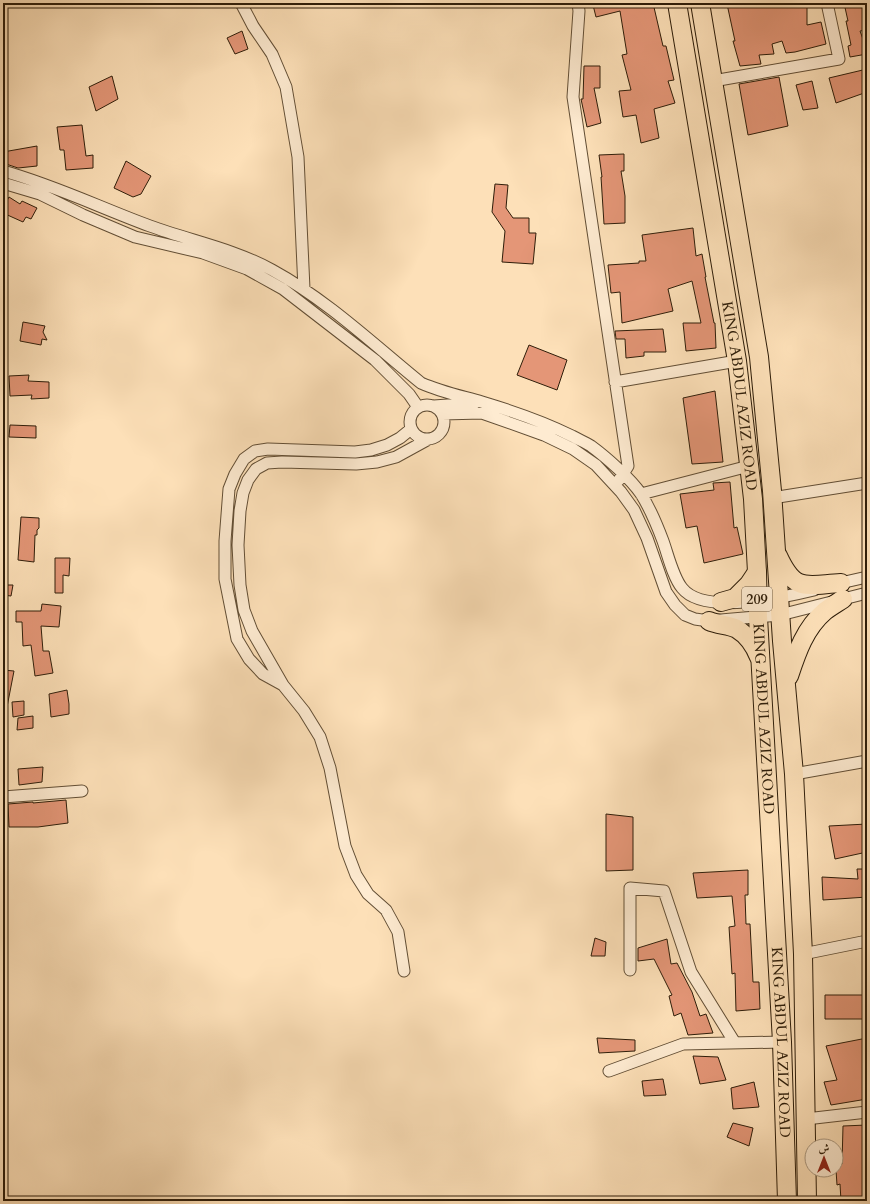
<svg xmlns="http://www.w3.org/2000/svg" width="870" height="1204" viewBox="0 0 870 1204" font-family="Cardo,Amiri,serif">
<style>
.building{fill:#e49677;stroke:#2e1d09}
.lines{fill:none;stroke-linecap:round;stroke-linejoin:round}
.minor-casing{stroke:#624e35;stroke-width:13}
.primary-casing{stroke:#2e1d09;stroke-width:20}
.minor{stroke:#feebd1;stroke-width:11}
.primary{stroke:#fde0b8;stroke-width:18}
.labels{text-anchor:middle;stroke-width:4;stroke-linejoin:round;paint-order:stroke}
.shield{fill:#feebd1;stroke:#6c5b45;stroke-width:1}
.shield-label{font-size:14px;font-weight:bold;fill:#2e1d09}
.street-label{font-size:15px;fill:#2e1d09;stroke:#feebd1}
</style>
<rect width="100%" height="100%" fill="#fde0b8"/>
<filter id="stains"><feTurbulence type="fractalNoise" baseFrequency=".005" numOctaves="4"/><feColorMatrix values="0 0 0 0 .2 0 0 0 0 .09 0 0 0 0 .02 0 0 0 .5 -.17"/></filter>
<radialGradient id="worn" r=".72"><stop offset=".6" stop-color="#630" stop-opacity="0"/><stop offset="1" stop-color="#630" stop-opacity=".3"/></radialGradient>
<path class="building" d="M601,3H653L663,46H666L674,80L668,81L675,103L654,109L659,138L641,143L636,115L623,117L619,91L631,90L622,55L627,54L620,11L596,17L593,5Z
M735,3H750L751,6L765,3H807V25L821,22L826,44L795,52L786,53L782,41L772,44L774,54L759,55L761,64L740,66L733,41H735L727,4Z
M844,3H862L865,19L866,18L867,30L860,31L867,50V54L850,57L848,46L851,45L846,21H848Z
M242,31L248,49L235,54L227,38Z
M584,66H600V88H594L601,123L587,127L581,99H583Z
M867,69V92L836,103L829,78Z
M112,76L118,99L96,111L89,87Z
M779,77L788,126L748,135L739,84Z
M812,81L818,108L803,110L796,85Z
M82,125L86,156L93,155V168L66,170L64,150H60L57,127Z
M37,146V166L18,168L6,164L3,159V152Z
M624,154V171H621L625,196V223L604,224L601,177H602L599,155Z
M126,161L151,176L141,194L133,197L114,188Z
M495,184L508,185L506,208L513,218H529V233H536L533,264L502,262L505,231L492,212Z
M9,197L20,204L22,201L37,208L31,219L26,217L23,222L3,213V203L5,204Z
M693,228L696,256L702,254L706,277H705L714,323H715L716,348L686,351L683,323H701L692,281L668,289L673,311L622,323L620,292L611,293L608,265L639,263V261H646L642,235Z
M23,322L45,326L43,332L47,340L42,339L41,345L20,341Z
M663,329L666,352H644V356L626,358L625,339H616L615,331Z
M529,345L567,360L557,390L517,375Z
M29,375L28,381L49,382V398L31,399L32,395L10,396L9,376Z
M715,391L723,462L692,464L683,398Z
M10,425L36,426V438L9,437Z
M730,482L734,528L737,527L743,554L704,563L697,526L686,528L680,494L714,490L713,483Z
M21,517L39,518V528L37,530V535H35L34,562L18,560Z
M55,558H70L69,576L63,575V593H55Z
M3,585H13L11,596L3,595Z
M42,604L61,606L59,627L41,626L43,651H49L53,673L35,676L31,645L23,646L22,622H16V611H41Z
M3,670L14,671L7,707L3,706Z
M67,690L69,704V714L51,717L49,694Z
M24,701V715L13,717L12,702Z
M33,716V728L17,730L18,718Z
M43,767L42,782L19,785L18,769Z
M66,800L68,823L38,827H9L8,804L33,802V803Z
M606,814L633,817V870L606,871Z
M867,824V852L835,859L829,826Z
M857,869H867V897L823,900L822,877L858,879Z
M748,870V895H745L746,924H750L753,982H759L760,1009L736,1011L735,973L732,974L729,927L735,926L732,896L697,898L693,873Z
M595,938L606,942L605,956H591Z
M667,939L671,964L677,963L692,992L700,1016L706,1014L713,1033L688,1035L681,1013L674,1016L669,996L672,995L654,959L638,961V948Z
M825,995H867V1019H825Z
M597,1038L635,1040V1051L599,1053Z
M867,1038V1099L831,1105L824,1082L837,1080L826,1046Z
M693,1056L718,1057L726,1080L700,1084Z
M663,1079L666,1095L644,1096L642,1081Z
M754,1082L759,1107L733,1109L731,1088Z
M733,1123L753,1128L749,1146L727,1137Z
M867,1125V1201H841L840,1184L837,1185L836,1170V1165L842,1164L843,1126Z"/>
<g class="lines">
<g class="minor-casing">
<path id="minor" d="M241,3L253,26L272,54L286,87L298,157L304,289
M578,3L579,11L573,97L628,466L619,480
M713,81L839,59L827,3
M3,171C54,185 101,208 150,226C191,241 234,249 272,270C327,300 373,344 421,383C441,392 461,396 482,402C512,411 544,422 572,436C579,440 585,442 591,446C606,457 631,479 641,494C650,508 657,525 663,541C668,555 673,577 682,588C704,616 785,597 814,590
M3,183L40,194L83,215L135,237L203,253L247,269L283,289L375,360L409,394L418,407
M615,382L737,361
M410 422a17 17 0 1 1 34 0a17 17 0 1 1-34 0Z
M434,406L475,403
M442,414L482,413L544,435L573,449L596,465L621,492L634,510L647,538L666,592L675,605L685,615L695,619L709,621L780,615L867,593
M641,494L749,466
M772,498L867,483
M836,584L867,577
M283,685L263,674L249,659L237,639L225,579V541L229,489L235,474L244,459L255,451L268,449L355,452L371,450L387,445L400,438L411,429
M794,774L867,761
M3,797L82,791
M803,954L867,941
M630,970V888L664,891L691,972L735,1043
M404,971L398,932L386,910L368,894L356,875L345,846L330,768L320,737L304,711L283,685L252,631L244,610L240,585L238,545L240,511L243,493L248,480L256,469L267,463L282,462L356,464L377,462L396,457L427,440
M609,1071L683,1044L782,1042
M806,1119L867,1112"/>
</g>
<g class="primary-casing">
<g id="primary">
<path id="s1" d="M677,3L737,361L753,499L757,572L758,617L782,1042L787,1201"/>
<path d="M700,3L759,357L772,491L782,641L794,774L803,954L807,1201"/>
<path d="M778,556C795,593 805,585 841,583"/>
<path d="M721,602L735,598L749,584L757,572"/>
<path d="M709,621C718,625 730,625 737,629C747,635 755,647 759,657"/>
<path d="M789,676C797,652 805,628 825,611C830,607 837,603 843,599"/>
</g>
</g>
<use href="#minor" class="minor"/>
<use href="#primary" class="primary"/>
</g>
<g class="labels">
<rect class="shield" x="742" y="587" width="30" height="24" rx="3"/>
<g class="shield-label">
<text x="757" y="604">209</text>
</g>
<g class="street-label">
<text dy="5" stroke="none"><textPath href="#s1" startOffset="398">KING ABDUL AZIZ ROAD</textPath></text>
<text dy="5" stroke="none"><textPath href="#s1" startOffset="722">KING ABDUL AZIZ ROAD</textPath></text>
<text dy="5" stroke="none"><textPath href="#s1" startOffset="1046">KING ABDUL AZIZ ROAD</textPath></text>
</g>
</g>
<rect width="870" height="1204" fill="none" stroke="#fde0b8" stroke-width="16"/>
<rect x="4" y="4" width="862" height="1196" fill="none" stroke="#2e1d09" stroke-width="2"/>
<rect x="8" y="8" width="854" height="1188" fill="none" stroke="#2e1d09"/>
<g transform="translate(824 1158)"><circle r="19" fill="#feebd1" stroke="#ab9981"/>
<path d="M0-3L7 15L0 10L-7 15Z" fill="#8f2418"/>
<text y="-6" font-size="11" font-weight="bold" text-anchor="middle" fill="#2e1d09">ش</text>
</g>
<rect width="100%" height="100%" filter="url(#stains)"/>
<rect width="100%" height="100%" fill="url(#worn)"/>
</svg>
